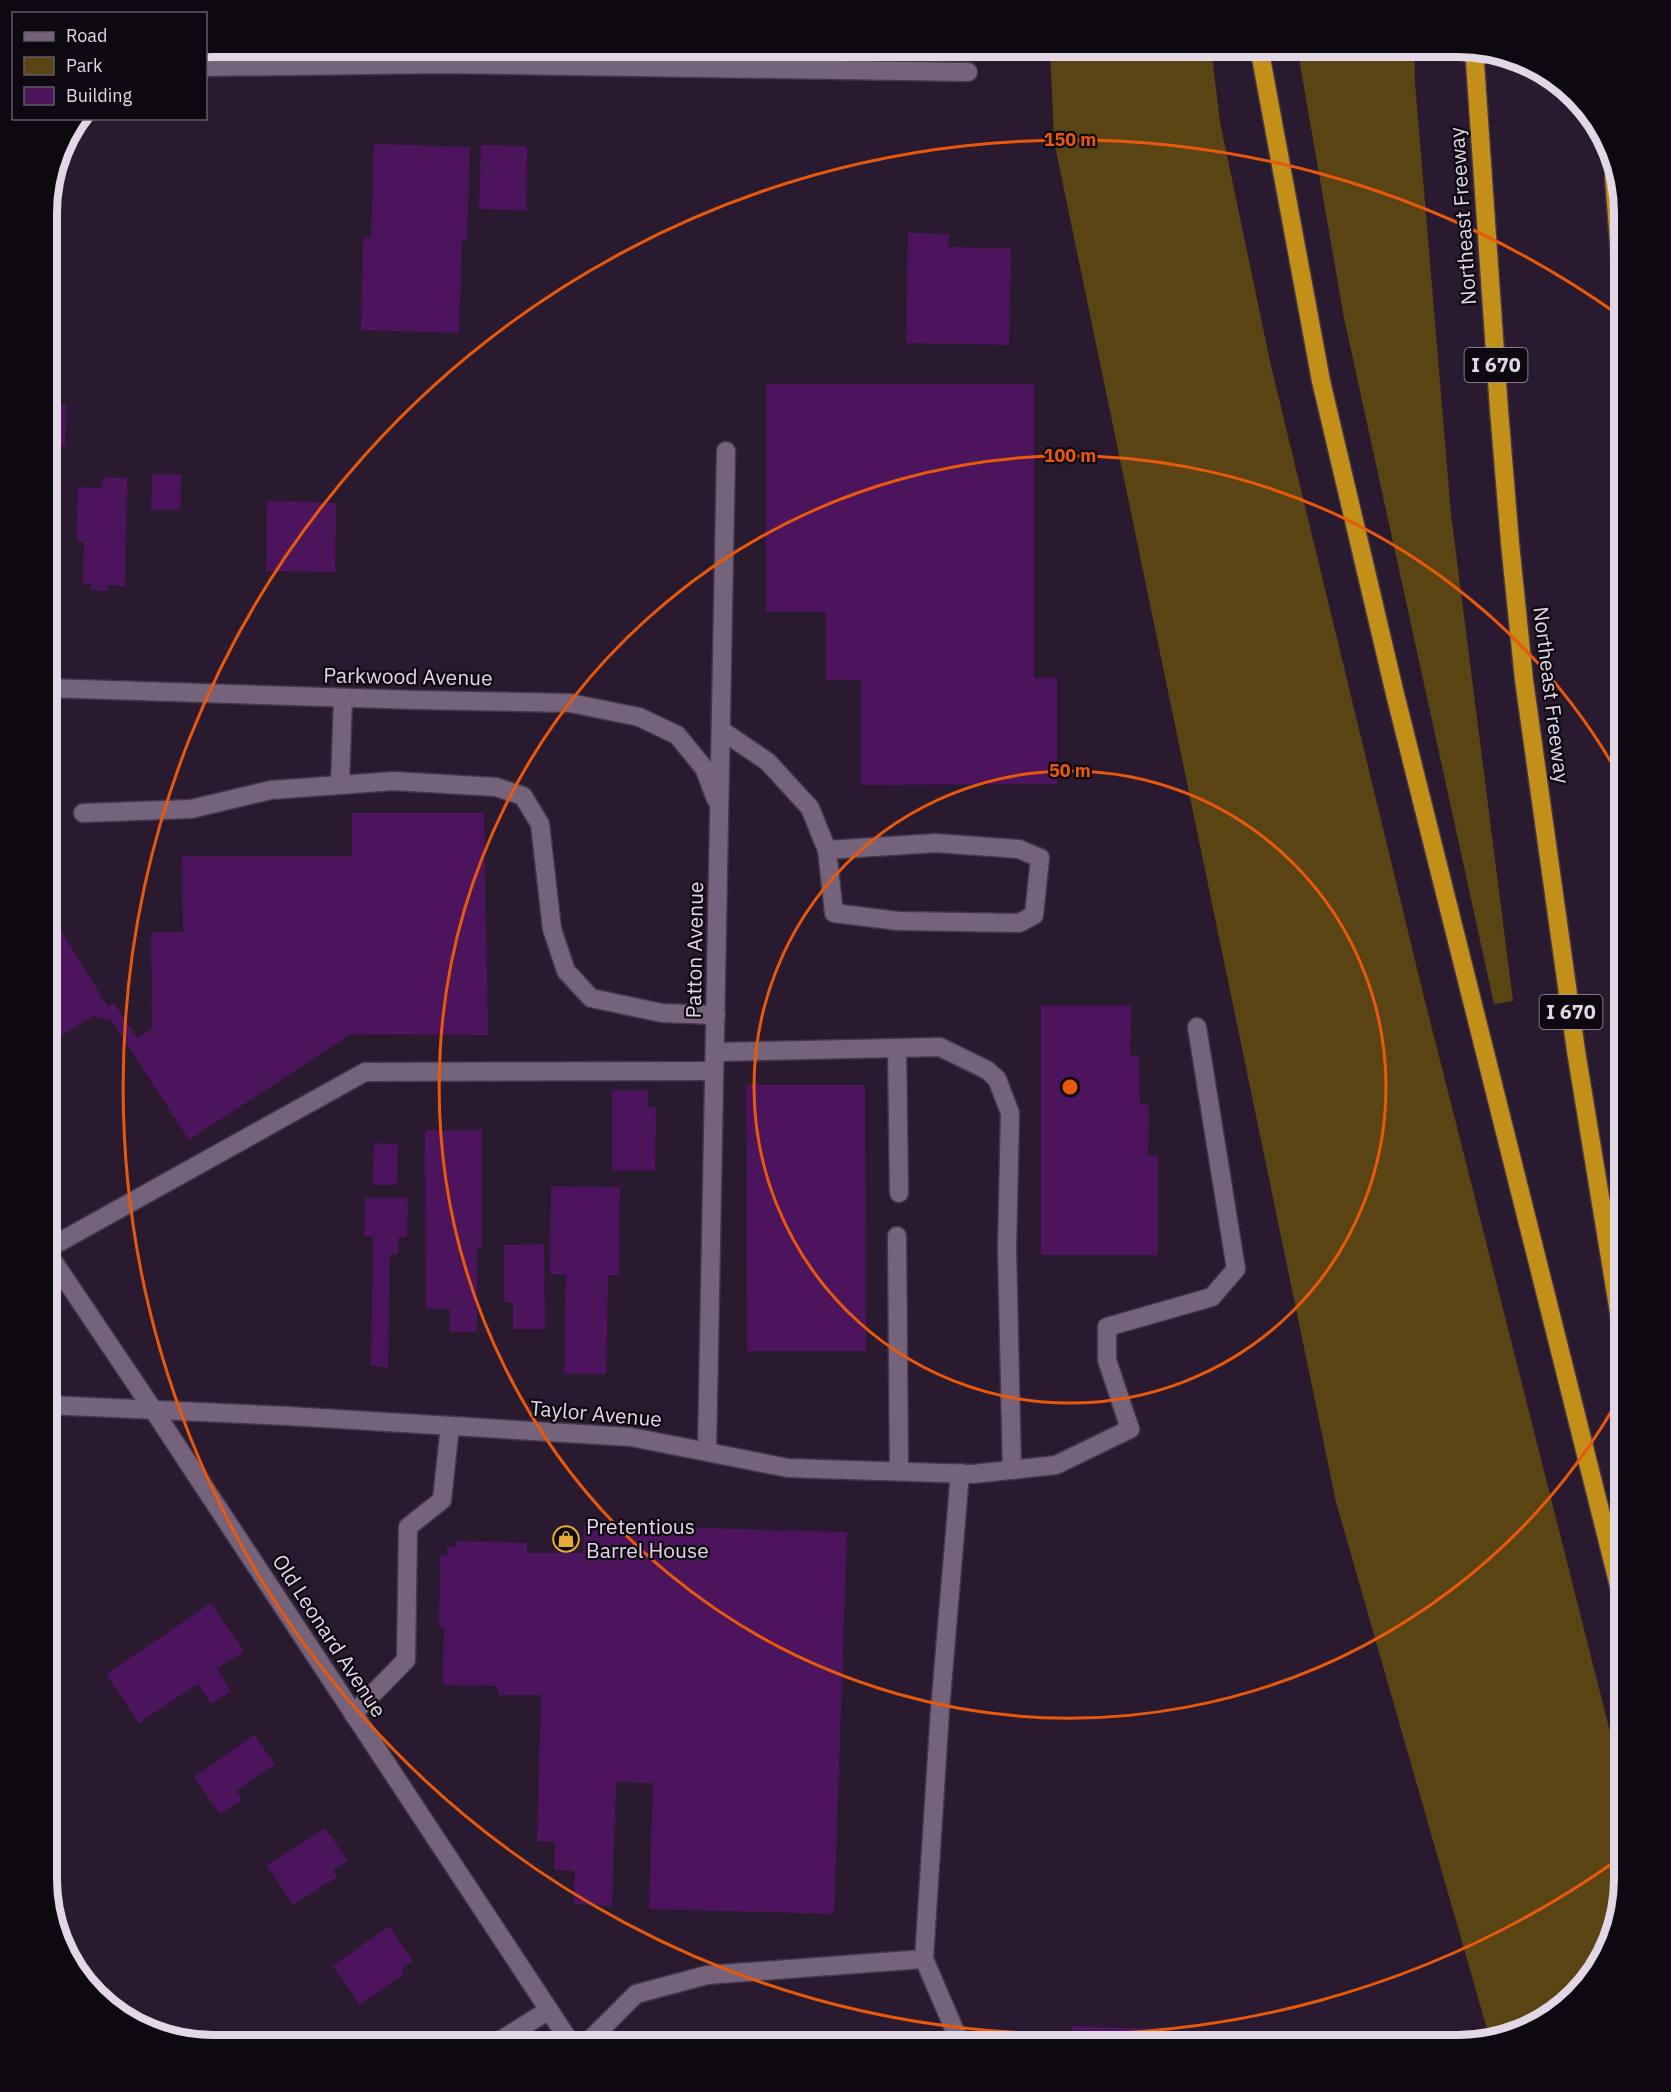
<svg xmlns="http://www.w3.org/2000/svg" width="1671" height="2092" viewBox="0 0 1671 2092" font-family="'IBM Plex Sans',sans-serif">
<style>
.green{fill:#5b4414}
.building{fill:#4d145e}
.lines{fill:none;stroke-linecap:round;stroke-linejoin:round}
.lane-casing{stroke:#443748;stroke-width:21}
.street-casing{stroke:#443748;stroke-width:21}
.highway-casing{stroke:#443748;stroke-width:21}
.lane{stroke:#75637c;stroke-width:18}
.street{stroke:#75637c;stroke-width:18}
.highway{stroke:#c29018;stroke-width:18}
.ring{fill:none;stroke:#e8590c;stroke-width:3}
.labels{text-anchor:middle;stroke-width:4.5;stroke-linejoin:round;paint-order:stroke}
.shield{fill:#0e0811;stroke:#a299a5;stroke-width:1.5}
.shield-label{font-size:20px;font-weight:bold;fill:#e1d7e5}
.street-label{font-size:21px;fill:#e1d7e5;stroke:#0e0811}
.poi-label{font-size:21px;fill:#e1d7e5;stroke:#0e0811;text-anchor:start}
.rim{fill:none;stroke:#e1d7e5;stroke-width:8}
.centre{fill:#e8590c;stroke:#0e0811;stroke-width:3}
.ring-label{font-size:18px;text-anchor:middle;font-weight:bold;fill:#e8590c;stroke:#0e0811;stroke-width:4.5;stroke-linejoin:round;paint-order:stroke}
</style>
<rect width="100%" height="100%" fill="#291a2f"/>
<path class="green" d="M1050,47H1211L1220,122L1271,366L1421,985L1624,1787V1880L1607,1953L1551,2017L1489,2036L1336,1502L1054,141Z
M1297,47H1414L1415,83L1451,514L1513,1001L1494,1004L1344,318Z"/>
<path class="building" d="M374,144L470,147L467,240H462L459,333L361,330L363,237L371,238Z
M481,145L527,146L526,210L479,209Z
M908,233L949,234L948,247L1011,248L1009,345L906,343Z
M766,384H1034V678H1057V784L861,785V680H826V612H766Z
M47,403L66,404L65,446L47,445Z
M152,474H181L180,510H151Z
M103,477L127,478L125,586L108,585L107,591L91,590V584H83L84,542L77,541L78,487L102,488Z
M267,501L336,503L335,572L266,571Z
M352,813H484L488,1035L351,1034L189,1140L112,1021L93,1016L47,1045V908L108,1007L114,1003L137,1038L152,1029L151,932H183L182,856H352Z
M1041,1006H1131L1130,1056L1139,1055L1140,1104L1149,1105L1148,1155H1158V1255H1041Z
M746,1085H865L866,1351H747Z
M612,1090H648V1107H656L655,1170H612Z
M425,1130H482V1247H477V1332H450V1309H426Z
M374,1143L398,1144L397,1185H373Z
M551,1186L620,1187L619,1275H608L606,1374H564L566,1275L550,1274Z
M365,1198H408L407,1237H398V1254H390L388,1367L371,1366L373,1236H364Z
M544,1244L545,1329H513V1303L504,1302V1245Z
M584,1525L847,1532L834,1914L649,1909L653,1783L616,1782L612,1906L574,1904L575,1871L554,1870L555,1842L537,1841L541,1695H498V1686L443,1685L444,1628L439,1627L440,1555L447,1556V1547H455V1541L527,1543V1553H583Z
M211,1603L244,1651L217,1669L231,1691L211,1704L198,1684L139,1723L106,1674Z
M254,1735L275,1764L236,1791L242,1799L220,1814L194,1777Z
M325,1828L348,1861L333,1869L337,1877L293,1905L267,1865Z
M389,1926L413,1961L401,1969L404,1974L360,2005L333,1966Z
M1072,2026L1154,2029L1153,2045H1072Z
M887,2030L897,2045H863Z"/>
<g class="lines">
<g class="lane-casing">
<path id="lane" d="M721,730L768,762L810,808L827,850L834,913L898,921L1019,923L1034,915L1040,858L1019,849L936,843L827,850
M340,785L343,698
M83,813L191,809L271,790L340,785L394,781L496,787L523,796L540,824L552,929L566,971L591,998L662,1013L716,1015
M897,1048L899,1193
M715,1052L940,1047L987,1070L997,1079L1010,1113L1007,1249L1012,1470
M897,1236L899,1471
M47,1249L365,1072L714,1071
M1130,1429L1107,1360V1327L1212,1297L1236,1269L1197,1027
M960,1473L940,1710L924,1959L961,2045
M353,1714L406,1660L408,1527L442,1500L450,1426
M493,2045L549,2010
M585,2045L636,1994L707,1975L924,1959"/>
</g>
<g class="street-casing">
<path id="street" d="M206,67L442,64L968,72
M47,688L416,700L570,703L639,717L677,735L704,768L716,799
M47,1252L154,1411L572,2045
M47,1405L288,1416L631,1437L788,1468L973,1474L1056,1465L1130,1429
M707,1451L726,451"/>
</g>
<g class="highway-casing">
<path id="highway" d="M1259,47L1321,381L1395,694L1621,1594L1624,1601
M1474,48L1499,410L1510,543L1524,680L1576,1051L1624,1343
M1614,177L1624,309"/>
</g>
<use href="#lane" class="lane"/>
<use href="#street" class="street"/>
<use href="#highway" class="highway"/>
</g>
<g class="ring">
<circle cx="1070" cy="1087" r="316"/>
<path d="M1622 1393A631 631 0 1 1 1622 781"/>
<path d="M1620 1858A947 947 0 1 1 1620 316"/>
</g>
<defs>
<g id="shop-ring" transform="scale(1.35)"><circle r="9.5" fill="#0e0811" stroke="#e4ad35" stroke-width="1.5"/><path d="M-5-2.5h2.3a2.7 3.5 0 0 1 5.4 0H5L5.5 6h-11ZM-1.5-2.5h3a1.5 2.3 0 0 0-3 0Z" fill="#e4ad35"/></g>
</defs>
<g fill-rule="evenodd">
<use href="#shop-ring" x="566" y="1539"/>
</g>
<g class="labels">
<g class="shield">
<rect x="1464.5" y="348" width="63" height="34" rx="4.5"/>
<rect x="1539.5" y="995" width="63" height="34" rx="4.5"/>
</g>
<g class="shield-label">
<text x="1496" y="372">I 670</text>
<text x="1571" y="1019">I 670</text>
</g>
<g class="street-label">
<text transform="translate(1463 216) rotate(-94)" y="7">Northeast Freeway</text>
<text transform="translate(408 677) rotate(1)" y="7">Parkwood Avenue</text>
<text transform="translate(1551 695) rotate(83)" y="7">Northeast Freeway</text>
<text transform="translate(695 950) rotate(-89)" y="7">Patton Avenue</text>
<text transform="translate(596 1414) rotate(5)" y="7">Taylor Avenue</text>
<text transform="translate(329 1636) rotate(57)" y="7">Old Leonard Avenue</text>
</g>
<g class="poi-label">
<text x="586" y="1534">Pretentious<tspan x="586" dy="24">Barrel House</tspan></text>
</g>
</g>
<path d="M0 0H1671V2092H0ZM213 57H1458A156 156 0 0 1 1614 213V1879A156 156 0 0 1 1458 2035H213A156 156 0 0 1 57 1879V213A156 156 0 0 1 213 57Z" fill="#0e0811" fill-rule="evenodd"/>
<path class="rim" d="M213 57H1458A156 156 0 0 1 1614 213V1879A156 156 0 0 1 1458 2035H213A156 156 0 0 1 57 1879V213A156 156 0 0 1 213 57Z"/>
<circle cx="1070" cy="1087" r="9" class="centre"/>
<g class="ring-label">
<text x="1070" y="146">150 m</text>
<text x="1070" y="462">100 m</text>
<text x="1070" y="777">50 m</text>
</g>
<rect x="12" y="12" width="195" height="108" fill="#0e0811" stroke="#625b66" stroke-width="1.5"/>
<rect x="24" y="32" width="30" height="9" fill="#75637c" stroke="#625b66" stroke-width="1.5"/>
<text x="66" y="42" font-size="18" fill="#e1d7e5">Road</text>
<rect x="24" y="57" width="30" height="18" fill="#5b4414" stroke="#625b66" stroke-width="1.5"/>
<text x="66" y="72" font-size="18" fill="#e1d7e5">Park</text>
<rect x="24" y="87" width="30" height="18" fill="#4d145e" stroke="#625b66" stroke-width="1.5"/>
<text x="66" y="102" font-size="18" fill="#e1d7e5">Building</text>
</svg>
